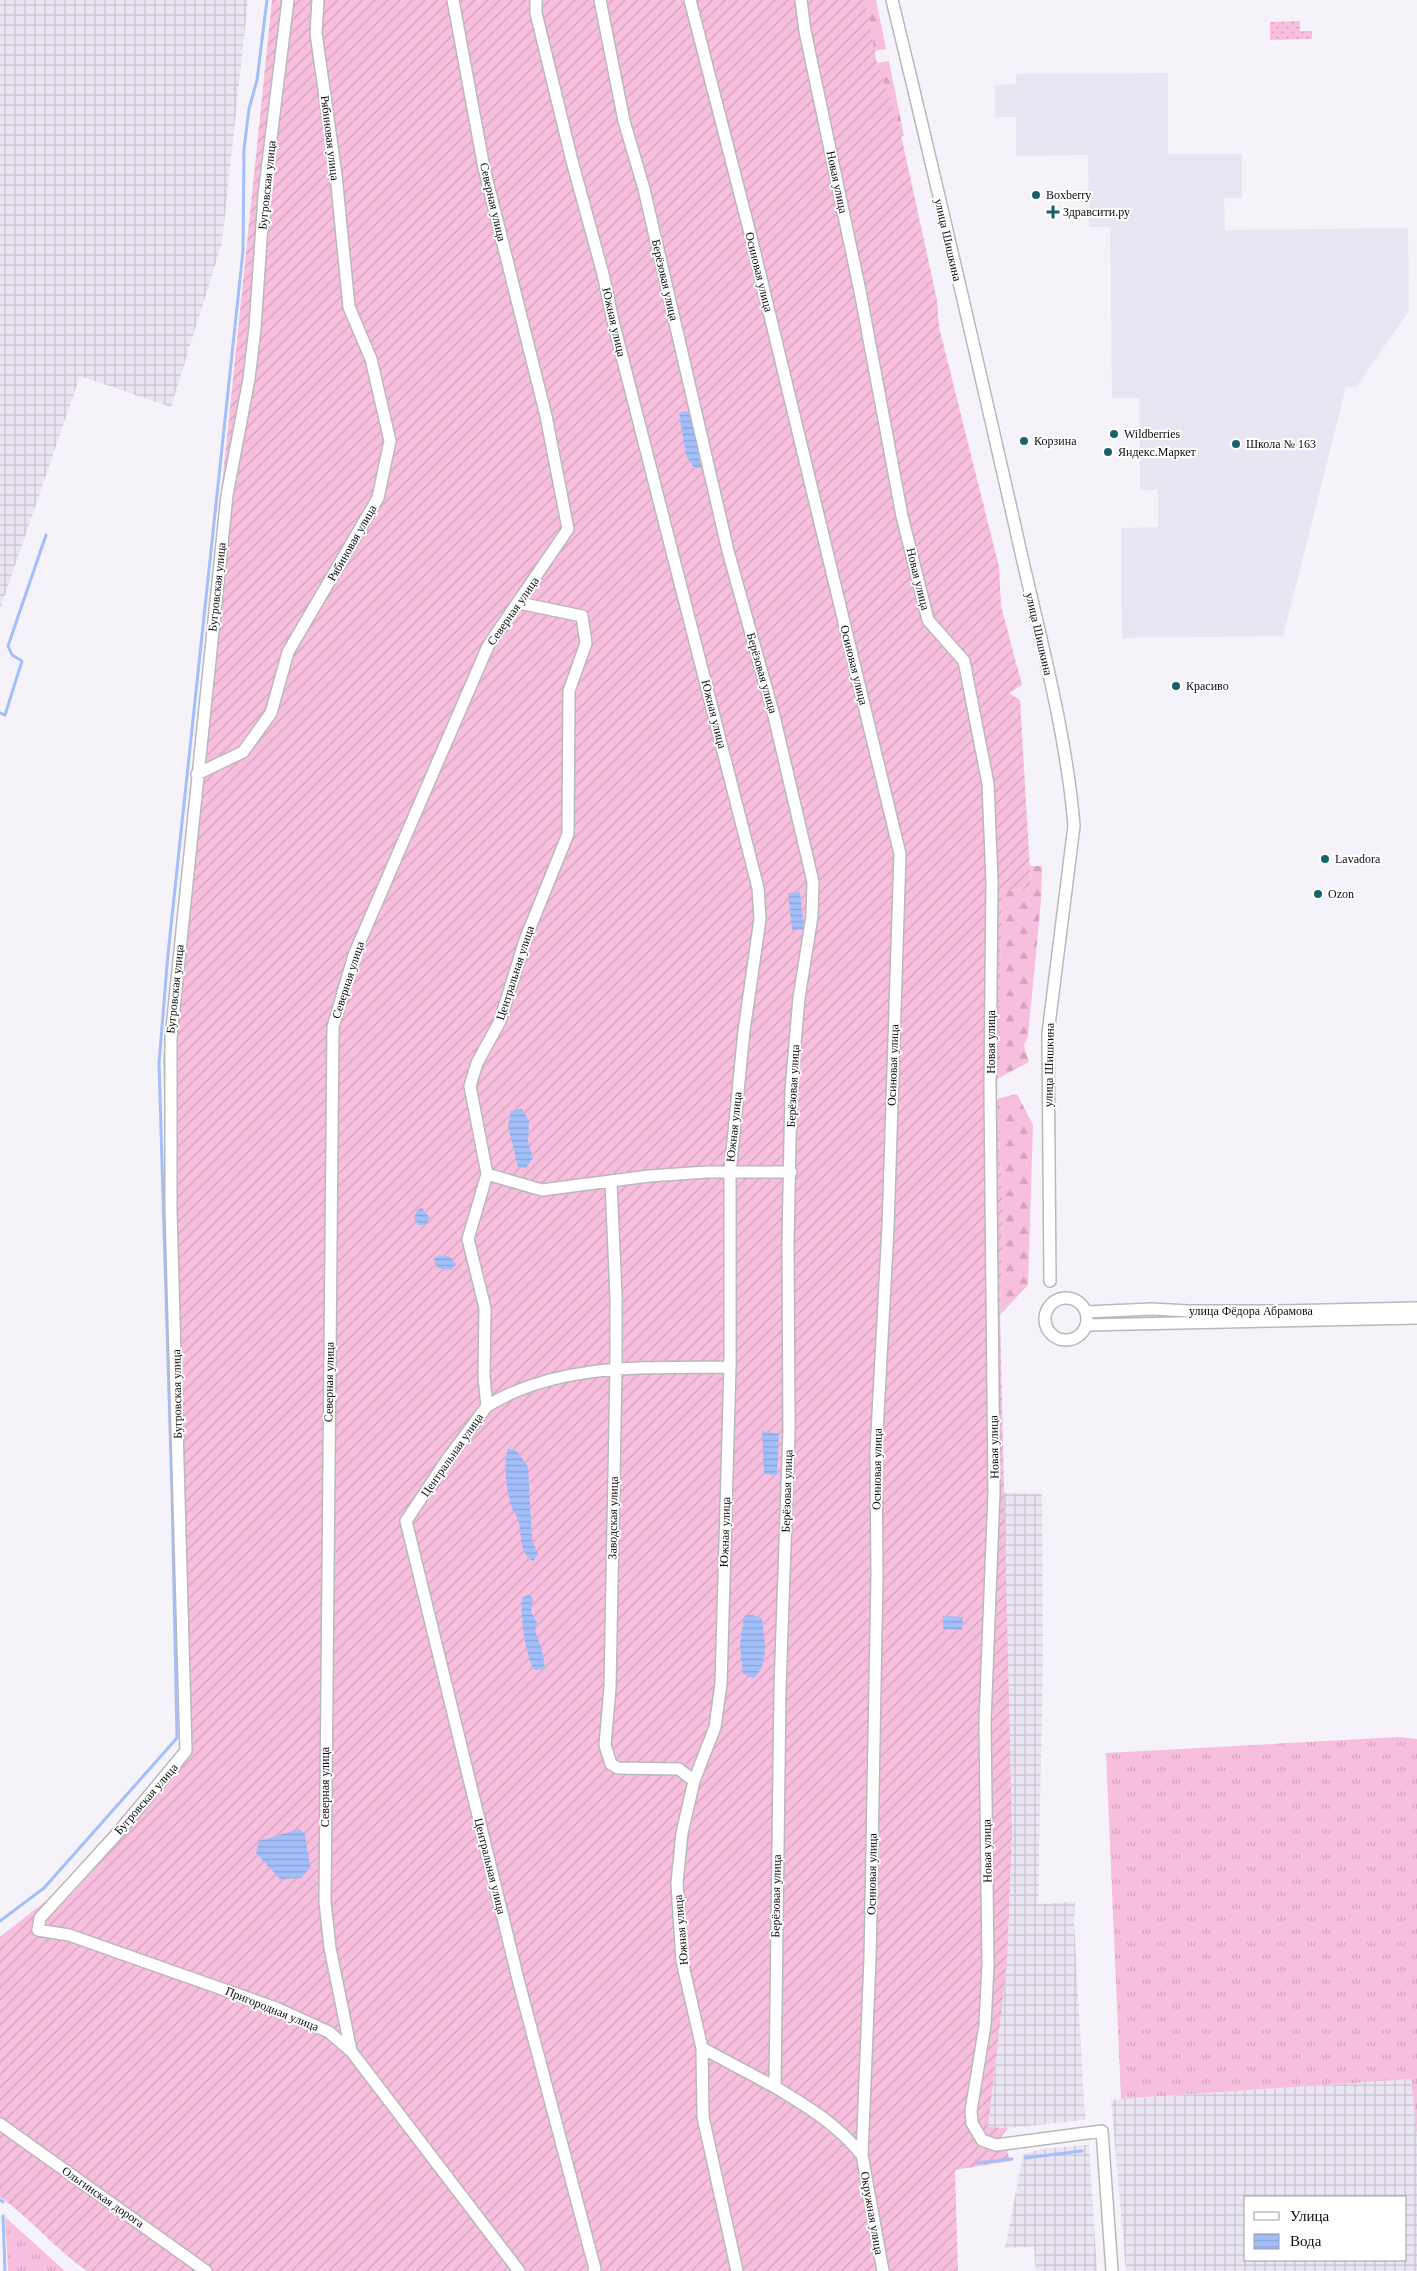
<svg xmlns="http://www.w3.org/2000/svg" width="1417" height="2271" viewBox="0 0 1417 2271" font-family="Georgia,serif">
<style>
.built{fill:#eae5f2}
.industrial{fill:url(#industrial-grid);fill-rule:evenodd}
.grass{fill:url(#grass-tufts)}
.forest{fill:url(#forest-firs)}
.park{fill:url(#park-dots)}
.garden{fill:url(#garden-furrows)}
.water{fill:url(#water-rules)}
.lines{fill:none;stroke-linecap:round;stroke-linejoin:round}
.stream{stroke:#a2bffa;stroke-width:3}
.street-casing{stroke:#bab8bd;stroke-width:14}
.street{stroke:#fff;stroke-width:11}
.poi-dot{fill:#14636a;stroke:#fff;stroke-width:2}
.labels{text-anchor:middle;stroke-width:4;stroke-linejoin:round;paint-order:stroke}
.street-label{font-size:12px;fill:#0e0d0f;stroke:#fff}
.poi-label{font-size:12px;fill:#0e0d0f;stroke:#fff;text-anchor:start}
</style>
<defs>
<pattern id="industrial-grid" width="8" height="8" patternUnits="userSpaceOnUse" patternTransform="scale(1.25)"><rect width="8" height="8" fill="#eae5f2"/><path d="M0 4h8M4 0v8" fill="none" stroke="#c8c3ce"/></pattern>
<pattern id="grass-tufts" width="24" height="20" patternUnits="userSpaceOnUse" patternTransform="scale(1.25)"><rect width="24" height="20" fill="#f7bfdd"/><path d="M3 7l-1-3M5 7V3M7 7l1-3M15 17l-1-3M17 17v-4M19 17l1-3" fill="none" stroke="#d3a3bc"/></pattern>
<pattern id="forest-firs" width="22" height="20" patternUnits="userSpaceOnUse" patternTransform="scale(1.25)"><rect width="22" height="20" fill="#f7bfdd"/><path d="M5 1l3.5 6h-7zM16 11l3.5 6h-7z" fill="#d3a3bc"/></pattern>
<pattern id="park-dots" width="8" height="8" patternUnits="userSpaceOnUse" patternTransform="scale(1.25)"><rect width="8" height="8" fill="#f7bfdd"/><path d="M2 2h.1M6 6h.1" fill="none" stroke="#d3a3bc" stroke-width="1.8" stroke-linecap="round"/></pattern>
<pattern id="garden-furrows" width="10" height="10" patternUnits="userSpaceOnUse" patternTransform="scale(1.25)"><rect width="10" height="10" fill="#f7bfdd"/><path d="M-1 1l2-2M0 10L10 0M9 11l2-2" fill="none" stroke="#d3a3bc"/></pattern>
<pattern id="water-rules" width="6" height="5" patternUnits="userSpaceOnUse" patternTransform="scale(1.25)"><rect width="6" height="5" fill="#a2bffa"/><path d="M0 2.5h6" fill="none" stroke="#8aa3d5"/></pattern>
</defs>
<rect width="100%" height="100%" fill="#f5f3f9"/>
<path class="built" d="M1168,73V154H1242V198H1224L1225,230L1408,228L1409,311L1356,387H1346L1283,636L1122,638L1121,528L1158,527V490H1140L1139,398H1112L1110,227H1089L1088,155L1016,156V117H995V85L1016,84V74Z"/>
<path class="industrial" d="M0,0H248L222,243L171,407L80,376L0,609Z
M1003,1493L1042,1494L1043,1659L1038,1904L1075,1902L1074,1922L1085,2120L1008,2128L988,2127L1007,1964L1012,1833Z
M1411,2079L1417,2134V2271H1126L1111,2100ZM1246,2197H1406V2260H1246Z
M1089,2145L1097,2271H1036L1034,2247L1005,2248L1023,2155L1040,2149Z"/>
<path class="grass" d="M1398,1737L1417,1739V2134L1411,2079L1121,2099L1106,1753Z
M5,2217L65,2271H8Z"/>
<path class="forest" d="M866,0H876L886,49L874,51Z
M889,61L904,136L874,139L876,63Z
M1030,866H1042L1041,901L1028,1036L1024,1046L1029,1062L997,1079L1002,892L1031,888Z
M1017,1094L1033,1125L1028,1285L1000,1315L1003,1213L997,1099Z"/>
<path class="park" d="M1300,21V31H1312V39L1270,40V22Z"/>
<path class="garden" d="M272,0H866L876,59L899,126L937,300L939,327L999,567L1001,606L1022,685L1009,693L1020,700L1031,888L1002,892L997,1099L1003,1213L1000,1315L1012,1833L1007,1964L988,2127L1008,2128L993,2148L1007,2150L1010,2161L955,2170L958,2271H87C55,2249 31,2219 0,2197V1937L52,1896L183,1749L163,1059Z"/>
<path class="water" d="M685,411L692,415L704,464L701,468H694L686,455L679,413Z
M800,892L804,929L792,930L788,893Z
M522,1109L529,1121L528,1142L533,1158L526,1168L518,1167L508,1126L511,1111Z
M422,1208L430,1218L425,1225H418L414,1218L417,1210Z
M439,1255L450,1257L456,1264L451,1270L437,1268L434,1259Z
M762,1431L779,1434L777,1475L764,1474Z
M508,1448L517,1451L528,1467L532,1539L538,1555L533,1561C519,1552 522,1537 519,1523C518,1517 513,1511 511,1505C506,1487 503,1466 508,1448Z
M529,1594L533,1599L531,1612L537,1622L535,1631L542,1649L545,1669L534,1670C524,1649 521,1622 522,1598Z
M751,1615L762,1618C764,1638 770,1663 754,1678L743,1674L740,1646L744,1616Z
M943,1616L963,1617L962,1630L943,1629Z
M299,1829L305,1834L310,1868L301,1878L280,1879L256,1853L259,1841Z"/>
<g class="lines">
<path class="stream" d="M0,713L5,715L22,661L12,655L8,646L46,535
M0,1921L44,1888L177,1738L172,1492L159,1063L168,954L243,251L244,149L249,109L257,80L267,0
M1025,2158L1082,2151
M977,2163L1012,2159
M0,2200L3,2202
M3,2216L5,2271"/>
<g class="street-casing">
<path id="street" d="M288,0L264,195L255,328L249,379L227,495L171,1038V1211L186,1751L116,1835L40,1918L38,1930L69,1935L276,2008L329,2032L351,2051L519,2271
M536,0V13L572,161L603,274L613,321L758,888L760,919L744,1031L730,1172V1367L721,1684L715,1727L694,1781L682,1833L677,1883L682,1961L702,2048L703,2117L737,2271
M600,0L624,121L644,189L728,551L774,716L813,882L812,916L799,998L791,1090L788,1243L789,1431L780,1688L775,2087C808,2107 837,2124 862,2155
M690,0L752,241L900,854L888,1227L876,1452L877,1575L870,1959L862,2155L883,2271
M801,0L805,31L860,291L902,516L928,620L964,661L988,784L992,881L990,1088L994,1492L985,1722L988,1965L985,2025L971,2111L972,2123L982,2140L996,2145L1102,2131L1112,2271
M892,0C935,175 975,350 1015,526C1036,623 1066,727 1074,826L1048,1033L1050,1281
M519,603L582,616L586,643L569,691L568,834L525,940L500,1021L477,1063L470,1086L487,1174L468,1239L485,1308L484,1377L487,1406L446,1461L406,1521L519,1983L595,2269L594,2271
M197,774L243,752L271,713L288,652L378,498L390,441L371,359L349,307L336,175L316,33L318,0
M487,1174L542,1190L649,1176L707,1172H791
M611,1183L616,1296V1369L610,1688L605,1745L611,1764L618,1768L679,1769L694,1781
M1045 1319a21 21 0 1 1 42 0a21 21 0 1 1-42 0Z
M1086,1312L1152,1309L1188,1311H1279L1417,1308
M1086,1325L1417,1318
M487,1406C559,1362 648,1368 730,1367
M702,2048L775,2087
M351,2051L330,1948L325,1902L333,1027L354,955L488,646L568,529L546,416L484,168L453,0
M0,2124L206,2271"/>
</g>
<use href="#street" class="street"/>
</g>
<g class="poi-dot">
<circle cx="1036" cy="195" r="5"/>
<path d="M1050.5 204.5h5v5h5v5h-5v5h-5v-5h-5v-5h5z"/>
<circle cx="1114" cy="434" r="5"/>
<circle cx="1024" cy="441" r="5"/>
<circle cx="1236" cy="444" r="5"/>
<circle cx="1108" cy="452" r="5"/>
<circle cx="1176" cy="686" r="5"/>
<circle cx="1325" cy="859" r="5"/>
<circle cx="1318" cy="894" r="5"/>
</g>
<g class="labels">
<g class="street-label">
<text transform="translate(330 138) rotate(83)" y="4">Рябиновая улица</text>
<text transform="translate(837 182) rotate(78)" y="4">Новая улица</text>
<text transform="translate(267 185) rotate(-84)" y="4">Бугровская улица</text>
<text transform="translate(493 202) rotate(77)" y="4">Северная улица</text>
<text transform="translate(948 240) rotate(77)" y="4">улица Шишкина</text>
<text transform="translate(759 272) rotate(76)" y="4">Осиновая улица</text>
<text transform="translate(665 280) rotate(77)" y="4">Берёзовая улица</text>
<text transform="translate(614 322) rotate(77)" y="4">Южная улица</text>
<text transform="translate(352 543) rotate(-60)" y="4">Рябиновая улица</text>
<text transform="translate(918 579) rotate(76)" y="4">Новая улица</text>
<text transform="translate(217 587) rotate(-84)" y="4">Бугровская улица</text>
<text transform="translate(513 611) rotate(-55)" y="4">Северная улица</text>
<text transform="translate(1039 634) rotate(77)" y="4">улица Шишкина</text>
<text transform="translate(854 665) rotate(76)" y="4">Осиновая улица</text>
<text transform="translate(762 673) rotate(74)" y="4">Берёзовая улица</text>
<text transform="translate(714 714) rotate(76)" y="4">Южная улица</text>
<text transform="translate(515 973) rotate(-72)" y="4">Центральная улица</text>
<text transform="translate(348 980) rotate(-72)" y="4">Северная улица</text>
<text transform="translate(175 989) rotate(-84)" y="4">Бугровская улица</text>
<text transform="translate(991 1042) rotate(-90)" y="4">Новая улица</text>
<text transform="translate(893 1065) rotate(-88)" y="4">Осиновая улица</text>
<text transform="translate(1049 1065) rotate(-89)" y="4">улица Шишкина</text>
<text transform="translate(793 1086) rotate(-87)" y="4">Берёзовая улица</text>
<text transform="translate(734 1127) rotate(-84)" y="4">Южная улица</text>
<text x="1251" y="1315">улица Фёдора Абрамова</text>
<text transform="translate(329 1382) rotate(-89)" y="4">Северная улица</text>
<text transform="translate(177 1394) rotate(-91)" y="4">Бугровская улица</text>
<text transform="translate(994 1447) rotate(-91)" y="4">Новая улица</text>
<text transform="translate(452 1455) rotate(-55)" y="4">Центральная улица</text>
<text transform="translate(877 1469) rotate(-89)" y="4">Осиновая улица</text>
<text transform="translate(787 1491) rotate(-88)" y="4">Берёзовая улица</text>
<text transform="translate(613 1518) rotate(-89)" y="4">Заводская улица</text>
<text transform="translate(725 1532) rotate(-88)" y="4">Южная улица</text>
<text transform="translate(325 1787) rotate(-90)" y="4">Северная улица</text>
<text transform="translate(146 1799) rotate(-49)" y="4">Бугровская улица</text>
<text transform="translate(987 1851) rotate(-91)" y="4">Новая улица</text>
<text transform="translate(490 1866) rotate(76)" y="4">Центральная улица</text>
<text transform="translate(872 1874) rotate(-89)" y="4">Осиновая улица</text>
<text transform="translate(776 1896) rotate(-89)" y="4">Берёзовая улица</text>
<text transform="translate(681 1930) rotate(-95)" y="4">Южная улица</text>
<text transform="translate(272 2009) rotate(22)" y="4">Пригородная улица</text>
<text transform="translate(103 2197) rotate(35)" y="4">Ольгинская дорога</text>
<text transform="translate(872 2213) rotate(80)" y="4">Окружная улица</text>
</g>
<g class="poi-label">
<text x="1046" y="199">Boxberry</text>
<text x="1063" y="216">Здравсити.ру</text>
<text x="1124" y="438">Wildberries</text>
<text x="1034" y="445">Корзина</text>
<text x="1246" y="448">Школа № 163</text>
<text x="1118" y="456">Яндекс.Маркет</text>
<text x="1186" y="690">Красиво</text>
<text x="1335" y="863">Lavadora</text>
<text x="1328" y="898">Ozon</text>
</g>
</g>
<rect x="1244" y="2196" width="162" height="65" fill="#ffffff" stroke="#9f9e9f"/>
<rect x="1254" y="2212" width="25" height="8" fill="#ffffff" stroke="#9f9e9f"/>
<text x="1290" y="2221" font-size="15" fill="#0e0d0f">Улица</text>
<rect x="1254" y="2234" width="25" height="15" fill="url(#water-rules)" stroke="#9f9e9f"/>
<text x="1290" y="2246" font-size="15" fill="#0e0d0f">Вода</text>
</svg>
